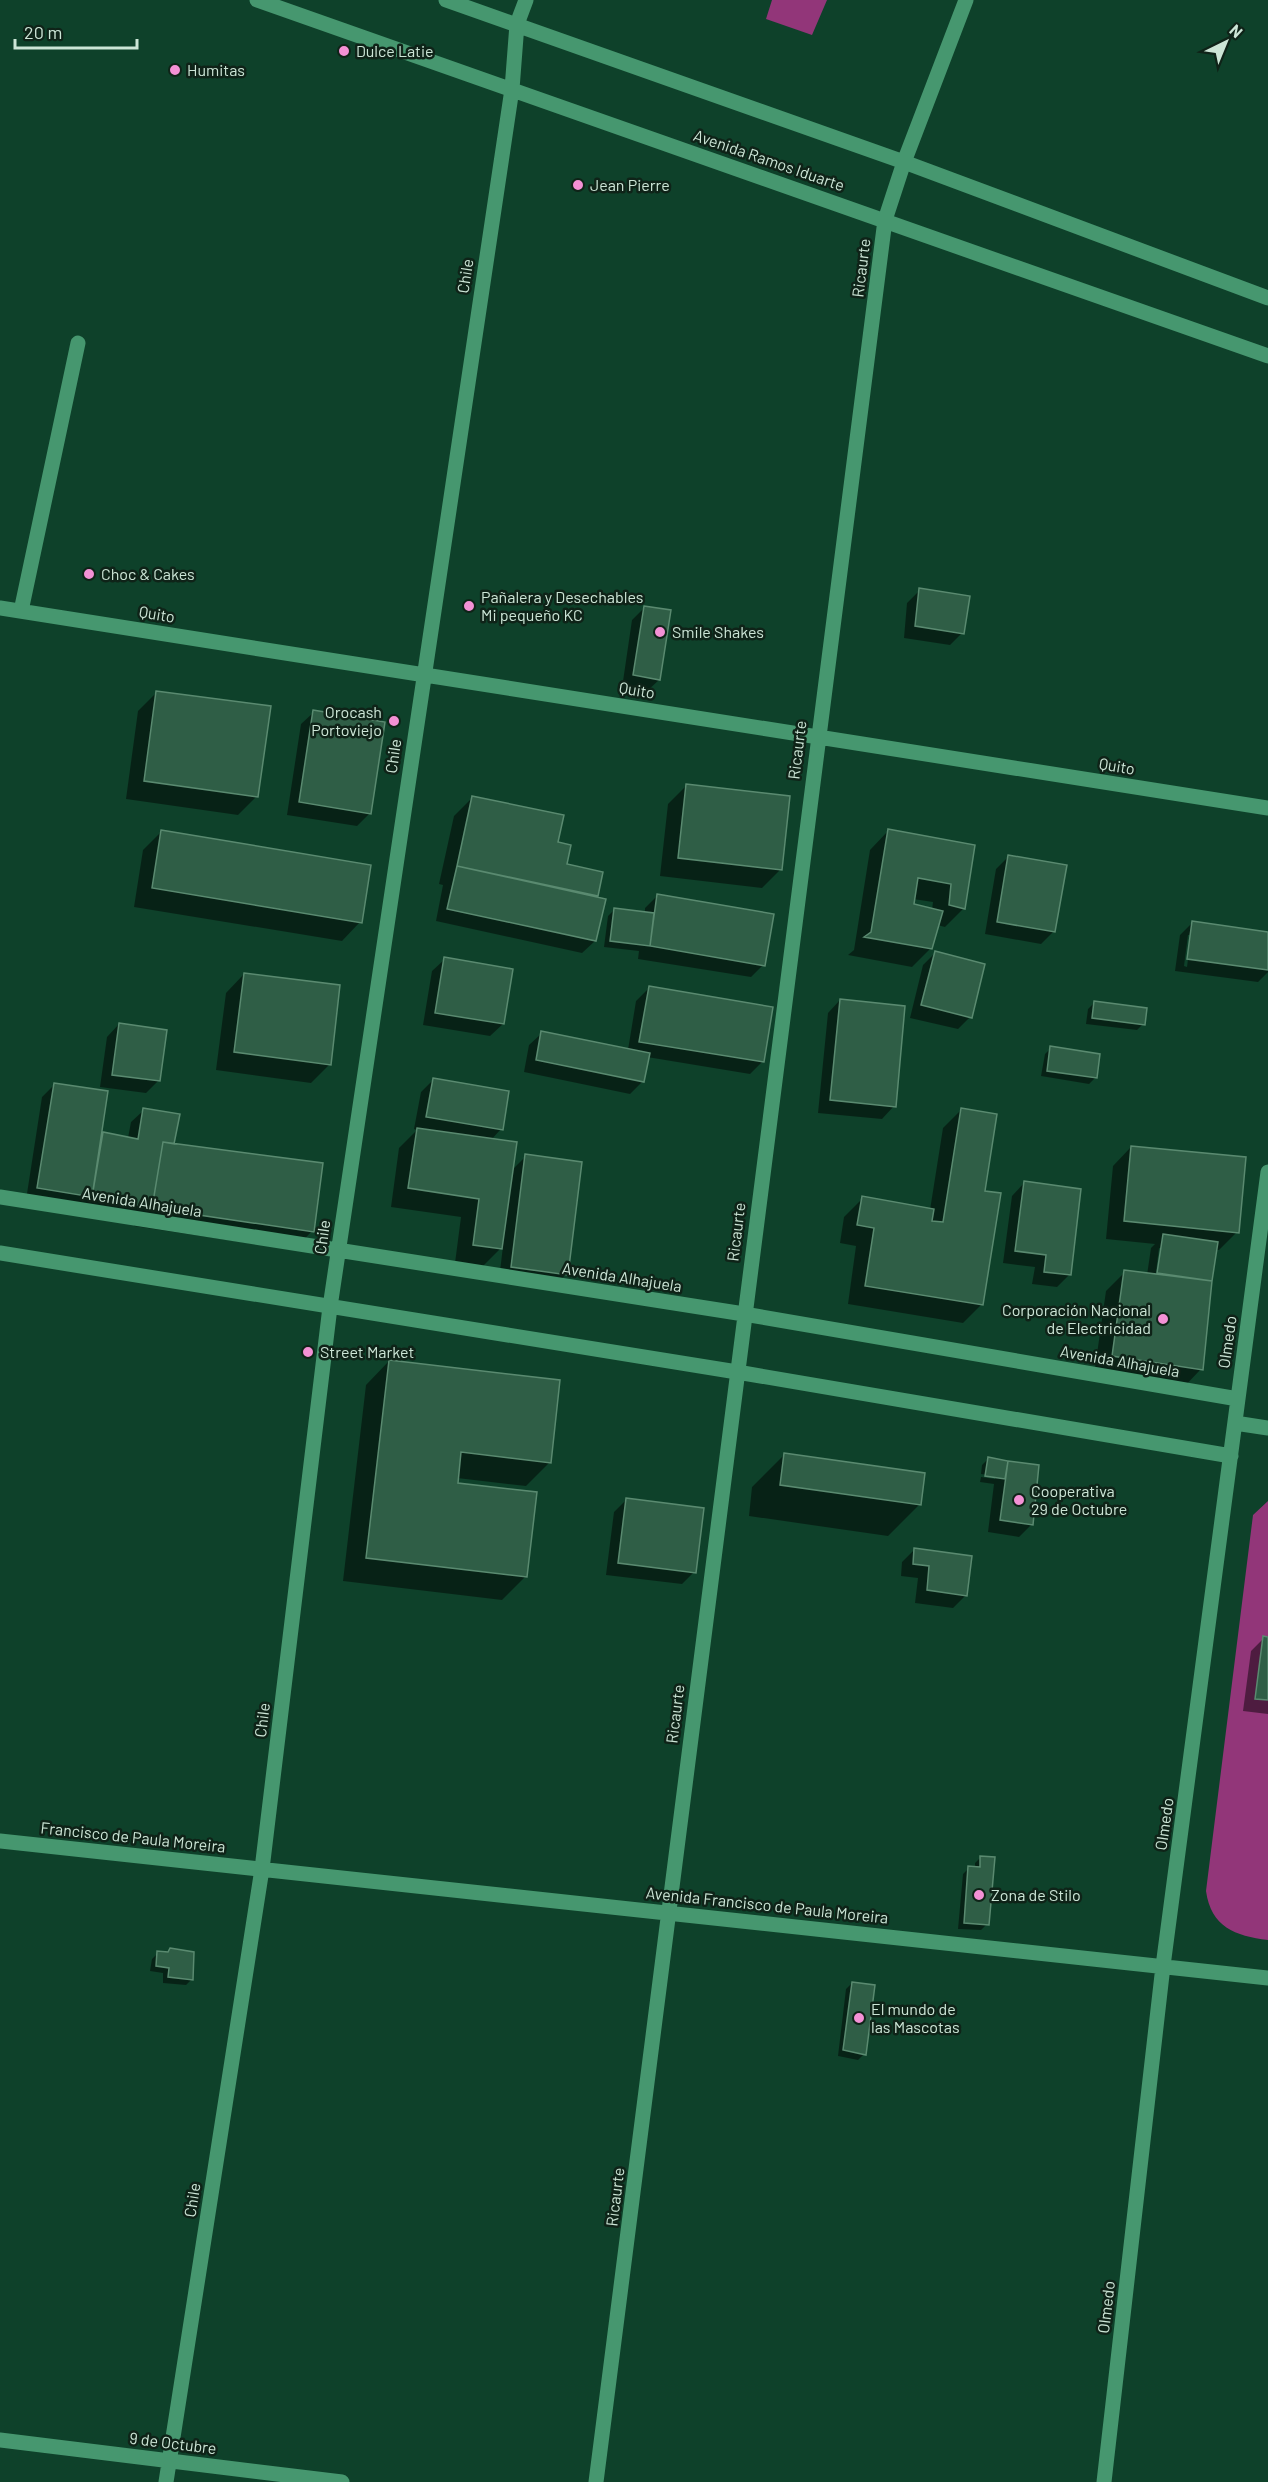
<svg xmlns="http://www.w3.org/2000/svg" width="1268" height="2482" viewBox="0 0 1268 2482" font-family="Barlow,sans-serif">
<style>
.green{fill:#923679}
.shadow{fill:#0007;fill-rule:evenodd}
.building{fill:#2f5e46;stroke:#5a8a70;stroke-width:1.5}
.lines{fill:none;stroke-linecap:round;stroke-linejoin:round}
.minor{stroke:#46976f;stroke-width:15}
.poi-dot{fill:#f391d5;stroke:#0f2318;stroke-width:2}
.labels{text-anchor:middle;stroke-width:5;stroke-linejoin:round;paint-order:stroke}
.poi-label{font-size:16px;fill:#cce5d6;stroke:#0f2318;text-anchor:start}
.street-label{font-size:16px;fill:#cce5d6;stroke:#0f2318}
</style>
<rect width="100%" height="100%" fill="#0e412a"/>
<path class="green" d="M772,0H827L812,35L766,19Z
M1268,1501V1940C1235,1936 1211,1927 1206,1891L1253,1515Z"/>
<path class="shadow" d="M920,590L962,633L950,645L904,638L907,603Z
M645,607L659,680L646,692L622,688L632,620Z
M157,692L257,796L238,815L126,799L138,711Z
M314,712L370,813L357,826L287,815L301,724Z
M687,785L780,870L762,888L660,876L668,804Z
M472,798L556,843L565,866L597,895L594,898L595,941L582,953L436,921L443,885L439,884L454,816Z
M888,831L973,846L963,909L945,927L937,925L931,948L912,967L848,955L854,950L870,850ZM913,899L933,902L932,910L912,905Z
M161,832L360,922L342,941L134,907L143,850Z
M1009,856L1054,931L1041,944L985,934L996,869Z
M658,895L763,965L751,977L638,959L639,951L604,947L608,916L614,910L645,914V908Z
M1192,923L1268,933V972L1258,982L1175,971L1180,935ZM1188,935H1191L1187,967L1184,966Z
M935,953L970,1017L958,1029L910,1018L923,965Z
M445,959L503,1024L490,1036L423,1025L432,971Z
M244,974L330,1064L311,1083L216,1070L226,993Z
M649,988L763,1061L750,1074L647,1057L643,1081L630,1094L524,1072L529,1045L542,1033L628,1050L636,1001Z
M840,1000L894,1106L882,1119L818,1113L828,1013Z
M1094,1003L1143,1024L1137,1030L1086,1024L1088,1009Z
M119,1024L158,1081L146,1093L100,1087L107,1037Z
M1051,1048L1095,1078L1089,1084L1041,1076L1045,1054Z
M434,1079L501,1129L491,1140L512,1170L526,1156L566,1274L554,1287L499,1280L503,1246L482,1267L455,1263L461,1217L391,1207L399,1148L417,1130L414,1129L421,1092Z
M55,1084L100,1138L104,1134L128,1138L131,1122L144,1110L173,1145L312,1231L294,1250L134,1226L135,1219L26,1200L42,1097Z
M961,1110L983,1192L982,1304L963,1323L848,1304L856,1246L840,1243L844,1217L863,1198L930,1210L943,1128Z
M1131,1147L1237,1232L1219,1250H1215L1201,1369L1183,1388L1094,1375L1106,1291L1125,1272L1147,1275L1151,1248L1155,1244L1106,1239L1113,1166ZM1159,1248H1162L1158,1281L1155,1280Z
M1024,1183L1069,1275L1057,1287L1032,1284L1035,1267L1003,1263L1012,1196Z
M389,1361L550,1462L526,1486L457,1478L456,1484L526,1576L502,1600L343,1581L366,1385Z
M784,1455L920,1504L888,1536L749,1516L752,1487Z
M988,1459L1038,1466L1032,1524L1019,1537L988,1532L994,1484L980,1482L981,1477L995,1479V1476L981,1474L982,1465Z
M627,1499L694,1572L682,1584L606,1575L614,1512Z
M915,1549L966,1595L953,1608L915,1603L918,1578L901,1576L902,1562Z
M1264,1638L1268,1639V1714L1243,1711L1251,1651Z
M981,1857L987,1924L981,1930L958,1929L963,1874L969,1868H975V1863Z
M158,1953L192,1979L186,1985L163,1983V1973L150,1971L152,1959Z
M852,1983L864,2054L858,2060L838,2056L846,1989Z"/>
<path class="building" d="M919,588L970,596L964,634L915,626Z
M644,606L671,610L660,680L633,675Z
M156,691L271,706L258,797L144,781Z
M313,710L385,722L371,814L299,802Z
M686,784L790,796L782,870L678,858Z
M472,796L564,815L558,842L571,845L567,864L603,872L598,896L457,866Z
M888,829L975,845L965,909L949,905L951,884L918,878L914,904L943,911L932,949L864,937L871,932Z
M161,830L371,865L362,923L152,888Z
M1008,855L1067,865L1055,932L997,922Z
M457,866L606,899L596,941L447,909Z
M657,894L774,914L765,966L650,946Z
M614,908L654,913L650,946L610,941Z
M1192,921L1268,932V970L1187,959Z
M935,951L985,964L972,1018L921,1005Z
M444,957L513,969L504,1024L435,1013Z
M244,973L340,985L331,1065L234,1052Z
M649,986L773,1007L764,1062L639,1042Z
M840,999L905,1006L896,1107L830,1100Z
M1094,1001L1147,1008L1145,1025L1092,1018Z
M119,1023L167,1030L160,1081L112,1075Z
M541,1031L650,1053L644,1082L536,1060Z
M1050,1046L1100,1054L1097,1078L1047,1071Z
M433,1078L509,1091L503,1130L426,1117Z
M54,1083L108,1091L92,1197L37,1188Z
M143,1108L180,1114L174,1144L163,1142L152,1208L92,1197L103,1132L138,1139Z
M961,1108L997,1114L985,1191L1001,1193L983,1305L865,1286L874,1228L857,1225L862,1196L934,1209L932,1221L943,1222Z
M417,1128L517,1142L502,1249L473,1245L479,1199L408,1188Z
M163,1142L323,1163L314,1232L152,1208Z
M1131,1146L1246,1157L1239,1233L1124,1221Z
M525,1154L582,1162L568,1275L511,1267Z
M1024,1181L1081,1189L1071,1275L1044,1272L1046,1255L1015,1251Z
M1163,1234L1218,1242L1212,1281L1157,1273Z
M1124,1270L1212,1281L1203,1370L1112,1356Z
M389,1360L560,1380L551,1463L461,1452L458,1483L537,1492L527,1577L366,1558Z
M784,1453L925,1473L921,1505L780,1485Z
M988,1457L1008,1461L1005,1479L985,1476Z
M1008,1461L1039,1465L1033,1525L1000,1520Z
M626,1498L704,1508L696,1573L618,1563Z
M914,1548L972,1556L967,1596L927,1590L929,1566L913,1564Z
M1263,1636L1268,1637V1700L1255,1699Z
M980,1856L995,1857L989,1925L964,1923L968,1866L980,1867Z
M170,1948L194,1952L193,1980L168,1977L169,1968L156,1966L157,1951L168,1952Z
M852,1982L875,1985L866,2055L843,2050Z"/>
<g class="lines">
<path class="minor" d="M257,0L1268,356
M446,0L904,162L1268,298
M0,608L1268,808
M21,611L78,343
M0,1197L744,1314L1238,1399
M0,1253L737,1372L1231,1456
M1235,1423L1268,1428
M0,1841L1268,1978
M0,2440L342,2482
M166,2482L262,1869L330,1307L512,89L517,24L526,0
M596,2482L885,220L904,162L966,0
M1104,2482L1163,1966L1268,1172"/>
</g>
<g class="poi-dot">
<circle cx="344" cy="51" r="6"/>
<circle cx="175" cy="70" r="6"/>
<circle cx="578" cy="185" r="6"/>
<circle cx="89" cy="574" r="6"/>
<circle cx="469" cy="606" r="6"/>
<circle cx="660" cy="632" r="6"/>
<circle cx="394" cy="721" r="6"/>
<circle cx="1163" cy="1319" r="6"/>
<circle cx="308" cy="1352" r="6"/>
<circle cx="1019" cy="1500" r="6"/>
<circle cx="979" cy="1895" r="6"/>
<circle cx="859" cy="2018" r="6"/>
</g>
<g class="labels">
<g class="poi-label">
<text x="356" y="57">Dulce Latie</text>
<text x="187" y="76">Humitas</text>
<text x="590" y="191">Jean Pierre</text>
<text x="101" y="580">Choc &amp; Cakes</text>
<text x="481" y="603">Pañalera y Desechables<tspan x="481" dy="18">Mi pequeño KC</tspan></text>
<text x="672" y="638">Smile Shakes</text>
<text x="382" y="718" text-anchor="end">Orocash<tspan x="382" dy="18">Portoviejo</tspan></text>
<text x="1151" y="1316" text-anchor="end">Corporación Nacional<tspan x="1151" dy="18">de Electricidad</tspan></text>
<text x="320" y="1358">Street Market</text>
<text x="1031" y="1497">Cooperativa<tspan x="1031" dy="18">29 de Octubre</tspan></text>
<text x="991" y="1901">Zona de Stilo</text>
<text x="871" y="2015">El mundo de<tspan x="871" dy="18">las Mascotas</tspan></text>
</g>
<g class="street-label">
<text transform="translate(769 160) rotate(19)" y="6">Avenida Ramos Iduarte</text>
<text transform="translate(861 268) rotate(-83)" y="6">Ricaurte</text>
<text transform="translate(465 276) rotate(-81)" y="6">Chile</text>
<text transform="translate(157 614) rotate(9)" y="6">Quito</text>
<text transform="translate(637 690) rotate(9)" y="6">Quito</text>
<text transform="translate(797 750) rotate(-83)" y="6">Ricaurte</text>
<text transform="translate(393 756) rotate(-82)" y="6">Chile</text>
<text transform="translate(1117 766) rotate(9)" y="6">Quito</text>
<text transform="translate(142 1202) rotate(9)" y="6">Avenida Alhajuela</text>
<text transform="translate(736 1232) rotate(-83)" y="6">Ricaurte</text>
<text transform="translate(322 1237) rotate(-82)" y="6">Chile</text>
<text transform="translate(622 1277) rotate(9)" y="6">Avenida Alhajuela</text>
<text transform="translate(1227 1342) rotate(-82)" y="6">Olmedo</text>
<text transform="translate(1120 1361) rotate(10)" y="6">Avenida Alhajuela</text>
<text transform="translate(675 1714) rotate(-83)" y="6">Ricaurte</text>
<text transform="translate(262 1720) rotate(-83)" y="6">Chile</text>
<text transform="translate(1164 1824) rotate(-82)" y="6">Olmedo</text>
<text transform="translate(133 1837) rotate(6)" y="6">Francisco de Paula Moreira</text>
<text transform="translate(767 1905) rotate(6)" y="6">Avenida Francisco de Paula Moreira</text>
<text transform="translate(615 2197) rotate(-83)" y="6">Ricaurte</text>
<text transform="translate(192 2200) rotate(-81)" y="6">Chile</text>
<text transform="translate(1106 2307) rotate(-83)" y="6">Olmedo</text>
<text transform="translate(173 2443) rotate(7)" y="6">9 de Octubre</text>
</g>
</g>
<g transform="translate(1226 42) rotate(43)" stroke="#0f2318" stroke-width="4.5" paint-order="stroke">
<path d="M0-4.5L10 22L0 15L-10 22Z" fill="#cce5d6"/>
<text y="-9" font-size="16" font-weight="bold" text-anchor="middle" fill="#cce5d6">N</text>
</g>
<path d="M15 39v9h122v-9" fill="none" stroke="#cce5d6" stroke-width="3"/>
<text x="24" y="39" font-size="18" fill="#cce5d6" stroke="#0f2318" stroke-width="4.5" paint-order="stroke">20 m</text>
</svg>
